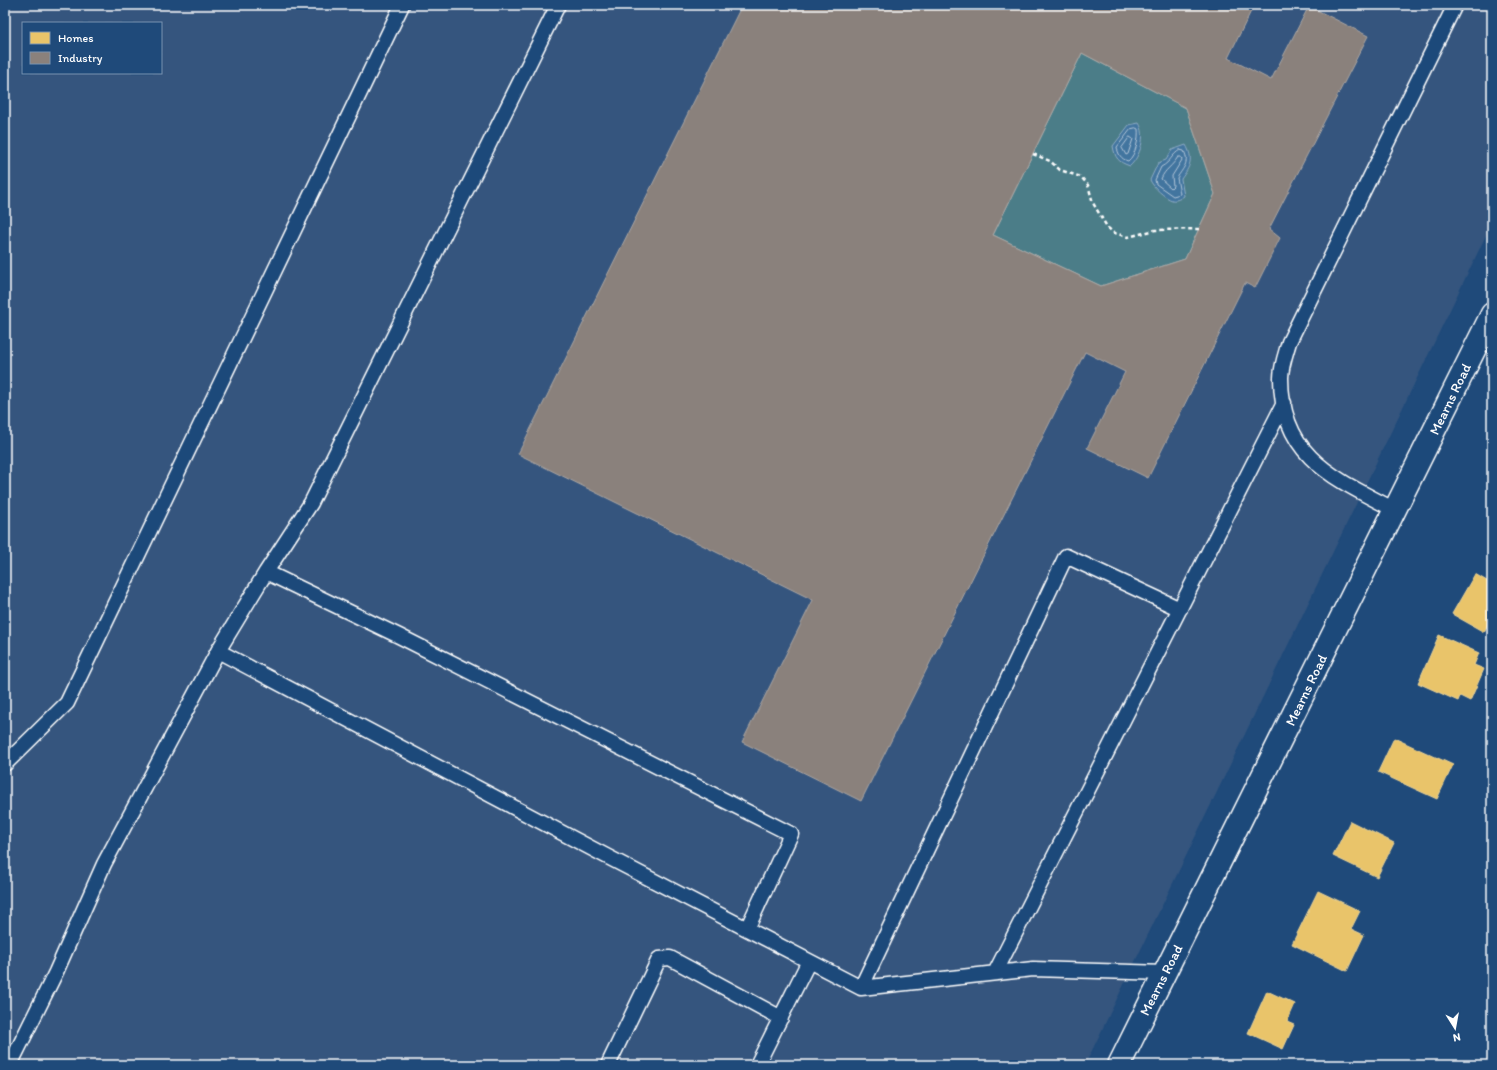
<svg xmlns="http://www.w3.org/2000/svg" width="1497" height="1070" viewBox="0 0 1497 1070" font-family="Itim,sans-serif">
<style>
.built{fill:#34557e;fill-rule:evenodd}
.green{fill:#4c7d88;stroke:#a6bec4}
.water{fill:#42749f;stroke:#8eacc5}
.homes{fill:#e9c46a;stroke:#f0d697}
.industry{fill:#8a817c;stroke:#ada7a3;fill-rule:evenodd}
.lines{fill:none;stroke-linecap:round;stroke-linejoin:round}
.shore{stroke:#b3c7d9;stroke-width:1}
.service-casing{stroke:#fff;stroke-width:17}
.tertiary-casing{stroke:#fff;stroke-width:25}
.path{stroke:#fff;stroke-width:2.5;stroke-dasharray:4 3;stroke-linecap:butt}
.service{stroke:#1f4a7a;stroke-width:14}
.tertiary{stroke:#1f4a7a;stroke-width:22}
.labels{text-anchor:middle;stroke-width:4;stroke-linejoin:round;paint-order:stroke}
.street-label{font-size:14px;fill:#fff;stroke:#1f4a7a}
</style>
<rect width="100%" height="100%" fill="#1f4a7a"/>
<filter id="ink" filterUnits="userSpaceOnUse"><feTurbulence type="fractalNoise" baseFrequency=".025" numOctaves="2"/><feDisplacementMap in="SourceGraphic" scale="8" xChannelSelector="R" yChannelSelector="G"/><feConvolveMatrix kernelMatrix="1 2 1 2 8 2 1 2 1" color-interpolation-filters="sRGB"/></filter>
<g filter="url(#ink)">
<path class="built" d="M5,5H1492V223L1085,1065H5ZM23,23H161V73H23Z"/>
<path class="green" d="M1082,53L1186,108L1215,194L1185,259L1101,286L993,235Z"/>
<path class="water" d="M1139,123C1147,135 1140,157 1130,166C1118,162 1115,158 1113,146L1129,125Z
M1186,145C1194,159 1190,167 1181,179L1184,196C1181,198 1177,201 1172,200C1165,198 1153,187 1150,180L1158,163L1166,160L1172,150Z"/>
<path class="homes" d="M1475,574L1492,584V617L1484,632L1452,614Z
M1439,635L1479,653L1474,665L1484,669L1470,701L1460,696L1458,701L1418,683Z
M1394,738L1453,765L1437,799L1378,772Z
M1350,821L1394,843L1377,877L1333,856Z
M1318,891L1360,911L1351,929L1364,935L1347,971L1292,944Z
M1267,991L1295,1004L1287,1022L1294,1025L1283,1049L1248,1033Z"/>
<path class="industry" d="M742,5H1254L1228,58L1271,80L1309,6L1368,36L1269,229L1280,238L1255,288L1245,283L1148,478L1087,448L1125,372L1085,352L861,801L742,742L813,600L518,454ZM1082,53L1186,108L1215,194L1185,259L1101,286L993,235Z"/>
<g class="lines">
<path class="shore" d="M1136,128L1138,129C1139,138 1136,155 1128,161C1121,159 1118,154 1117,147L1131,129Z
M1130,137L1133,139L1128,154L1126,155L1122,148Z
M1180,150L1184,151C1190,163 1183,168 1177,178L1180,194L1173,196L1156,184L1155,180L1161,167C1171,162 1171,155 1180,150Z
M1178,157H1181L1182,160L1172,176L1173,186L1171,188L1161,179C1165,169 1172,167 1178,157Z"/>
<g class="service-casing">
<path id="service" d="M1395,510C1334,478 1281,457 1281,378C1281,366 1286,353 1289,342L1455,5
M266,572L399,636L791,834L747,929
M218,651L606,856L861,988L1033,969L1165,973
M5,764L67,703L402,5
M995,973L1284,403
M861,988L1066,556L1180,609
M10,1065L56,972L104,864L218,651L266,572L311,503L558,5
M608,1065L659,959L670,958L781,1018
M757,1065L809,961"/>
</g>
<g class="tertiary-casing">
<path id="tertiary" d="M1119,1065L1492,314"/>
</g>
<path class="path" d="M1033,154L1050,161L1060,170L1081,177L1088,185L1093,203L1107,227L1114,233L1128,237L1155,230L1199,229"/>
<use href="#service" class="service"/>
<use href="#tertiary" class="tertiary"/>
</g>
</g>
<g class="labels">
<g class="street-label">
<text transform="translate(1450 399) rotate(-64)" y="5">Mearns Road</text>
<text transform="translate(1306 690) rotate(-64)" y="5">Mearns Road</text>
<text transform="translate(1161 980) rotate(-63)" y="5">Mearns Road</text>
</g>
</g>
<rect width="1497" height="1070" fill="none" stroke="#1f4a7a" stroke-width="20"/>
<rect x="10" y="10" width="1477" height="1050" fill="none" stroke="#fff" stroke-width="1.5" filter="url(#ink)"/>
<rect x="22" y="22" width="140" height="52" fill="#1f4a7a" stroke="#7992af"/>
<rect x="30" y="32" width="20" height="12" fill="#e9c46a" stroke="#7992af"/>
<text x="58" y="42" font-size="12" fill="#ffffff">Homes</text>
<rect x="30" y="52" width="20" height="12" fill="#8a817c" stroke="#7992af"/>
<text x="58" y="62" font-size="12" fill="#ffffff">Industry</text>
<g transform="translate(1455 1028) rotate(169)" stroke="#1f4a7a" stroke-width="3" paint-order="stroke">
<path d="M0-3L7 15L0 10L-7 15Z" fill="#ffffff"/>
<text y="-6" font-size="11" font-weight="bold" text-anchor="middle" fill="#ffffff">N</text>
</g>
</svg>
